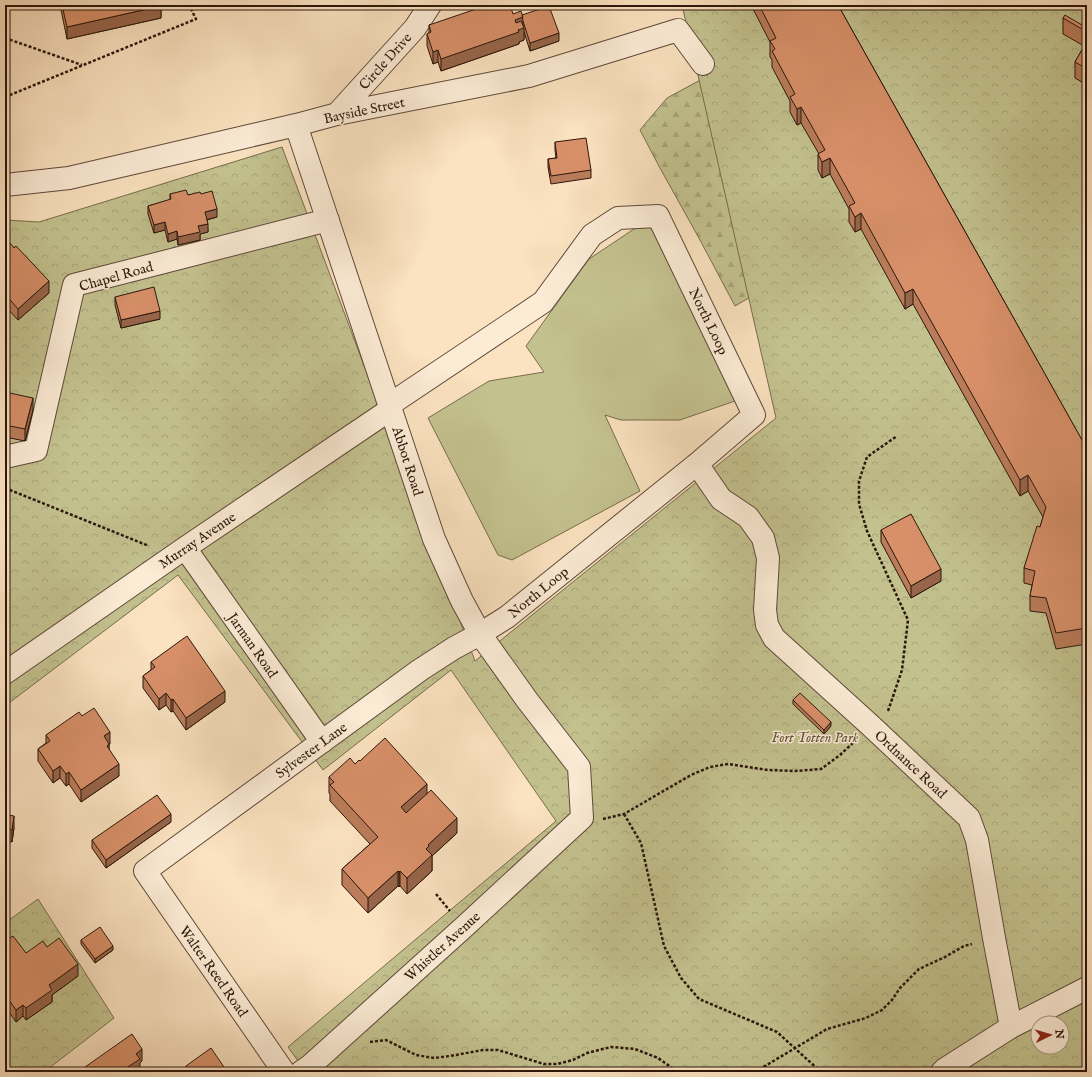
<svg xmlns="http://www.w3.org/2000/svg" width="1092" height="1077" viewBox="0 0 1092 1077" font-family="'IM FELL English',serif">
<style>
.forest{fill:url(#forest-firs);stroke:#776c4e}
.park{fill:url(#park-crowns);stroke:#776c4e;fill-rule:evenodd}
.garden{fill:#c3c28f;stroke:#776c4e}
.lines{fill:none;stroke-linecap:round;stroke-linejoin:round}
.minor-casing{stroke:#5f4939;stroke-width:24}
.path{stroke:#2b160c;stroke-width:2.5;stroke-dasharray:3 2;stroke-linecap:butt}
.minor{stroke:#fcecd6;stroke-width:22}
.wall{fill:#ba7c5a;stroke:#2b160c}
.shaded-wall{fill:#97654a;stroke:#2b160c}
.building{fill:#d89069;stroke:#2b160c}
.labels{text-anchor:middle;stroke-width:3;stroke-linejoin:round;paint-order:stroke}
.street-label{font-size:14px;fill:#2b160c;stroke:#fcecd6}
.park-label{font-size:14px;font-style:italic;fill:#60523a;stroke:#fcecd6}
</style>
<defs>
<pattern id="forest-firs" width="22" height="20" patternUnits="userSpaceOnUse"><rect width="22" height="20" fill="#c3c28f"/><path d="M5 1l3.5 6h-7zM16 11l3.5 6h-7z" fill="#a8a67a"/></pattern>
<pattern id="park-crowns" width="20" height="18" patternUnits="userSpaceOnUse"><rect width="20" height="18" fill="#c3c28f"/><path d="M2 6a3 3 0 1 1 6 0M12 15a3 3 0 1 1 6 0" fill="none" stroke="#a8a67a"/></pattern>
</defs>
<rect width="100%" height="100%" fill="#fbe2c0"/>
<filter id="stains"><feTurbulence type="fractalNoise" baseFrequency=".005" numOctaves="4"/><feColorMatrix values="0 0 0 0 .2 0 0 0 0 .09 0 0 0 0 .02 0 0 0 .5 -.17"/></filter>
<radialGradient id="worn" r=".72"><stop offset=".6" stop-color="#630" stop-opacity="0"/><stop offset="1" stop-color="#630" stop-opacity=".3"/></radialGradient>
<path class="forest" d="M717,71L766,288L735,306L700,240L660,168L640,130L667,98Z"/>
<path class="park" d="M682,5H1087V1072H306L288,1047L556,821L451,670L323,770L178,575L5,706V220L39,222L282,147L475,661L776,418ZM1038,1023H1062V1047H1038Z
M38,899L114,1018L44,1072H5V923Z"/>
<path class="garden" d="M637,227H653L735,401L680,420H621L605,415L640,491L512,560L498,555L428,418L489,381L544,372L526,346L589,259Z"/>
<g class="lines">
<g class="minor-casing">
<path id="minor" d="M337,114L415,28L430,5
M296,125L434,539L462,601L480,634L527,700L579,767L582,818L464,927L311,1065L301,1072
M5,185L69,178L296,125L337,114L529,76L678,30L703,64
M5,457L36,450L74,285L328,220
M697,464L721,499L748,517L763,538L768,558L765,610L767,625L774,638L870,725L969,818L977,840L994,938L1011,1027
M185,548L322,742
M5,673L185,548L391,409
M284,1072L145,871L420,670L454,648L480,634L507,617L697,464L754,415L658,216L618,218L592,235L543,302L389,405
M942,1072L945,1069L1011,1027L1087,988"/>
</g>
<path class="path" d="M5,38L82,65
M5,97L196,19L189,5
M5,488L149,546
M888,711L902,670L908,620L867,531L859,504V481L867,457L897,436
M624,814L641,843L664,946L681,978L699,999L777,1032L821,1072
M603,819L624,814L691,775L710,767L728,764L768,770L795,771L821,769L840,755L855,741
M436,894L450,911
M370,1042L386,1040L416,1055L434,1058L450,1056L483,1050H498L544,1064H557L573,1060L587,1053L611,1047L635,1049L658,1058L678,1072
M755,1072L827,1029L866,1018L882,1010L892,1000L900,988L919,969L945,957L964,946L972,944"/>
<use href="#minor" class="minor"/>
</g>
<path class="wall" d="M60,5H161V18L67,39Z
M751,5H838L1087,449V644L1056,649L1046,613L1030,611V596L1032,585L1024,583V568L1040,527L1043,517L1028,491L1020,496L913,304L905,309L861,229L855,232L849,222V209L830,174L822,178L818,170V154H819L801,123L797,125L790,112V101L772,67V60L770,57V42Z
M513,14L522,15L559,41L530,51L524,32V40L519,42V44L441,71L438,62L433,64L427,46V34L429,33V25Z
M1063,18L1087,28V85L1075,78V62L1084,46L1063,34Z
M555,142L591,170V178L551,184L548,167V159L556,158L555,150Z
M170,194L188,195L201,194L217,217L207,220L208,232L200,234V240L178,245L177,239L168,242L165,230L154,233L148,214V206L170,200Z
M5,247L14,248L49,293L18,320L5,306Z
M115,297L160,319L121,328L115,305Z
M5,392L33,410L25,441L5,437Z
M881,530L941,581L911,598L881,542Z
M151,662L225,702L186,730L173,711L171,712L166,705L159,710L143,688V676L151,670Z
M793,700L831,726L824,734L793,704Z
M82,716L110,744H109V749L119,776L81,802L69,784L66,786L60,778L53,783L38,761V749L46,743V735Z
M360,761L427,794L457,833L432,856V871L407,894L400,886L399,887L398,886L368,913L342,885V869L370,844L330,801V794L329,793V777L355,764Z
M5,811L8,815L14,828L12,842L5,841Z
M171,822L106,868L92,848V840Z
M81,940L113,950L95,963L81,944Z
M5,941L26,953L47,947L78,976L52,995V1002L26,1020L23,1016L16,1022L9,1012Z
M186,1066L224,1072H186Z"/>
<path class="shaded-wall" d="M177,5H183L177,8Z
M161,6V18L67,39V27Z
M523,17V29L524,28V40L519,42V44L441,71V59L515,20Z
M559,33V41L530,51V43Z
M438,50V62L433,64V52Z
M801,107V123L797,125V109Z
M830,158V174L822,178V162Z
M217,209V217L205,220V212Z
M861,213V229L855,232V217Z
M165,222V230L154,233V225Z
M208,224V232L200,234V240L178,245V237L198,226Z
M177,231V239L168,242V234Z
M49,281V293L18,320V309Z
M913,289V304L905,309V293Z
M160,311V319L121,328V320Z
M33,398V410L25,441V429Z
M1028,475V491L1020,496V480Z
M941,569V581L911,598V586Z
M225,691V702L186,730V718Z
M166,693V705L159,710V699Z
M173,699V711L171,712V700Z
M831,722V726L824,734V730Z
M110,732V744H109V756L104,736Z
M119,764V776L81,802V790Z
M60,766V778L53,783V771Z
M69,772V784L66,786V774Z
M427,784V799L401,823V807Z
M171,814V822L106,868V860Z
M14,816V828L12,842V830Z
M457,818V833L432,856V871L407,894V878L428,845Z
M7,859V871L5,883V871Z
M398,871V886L368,913V898Z
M400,871V886L399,887V872Z
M113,946V950L95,963V959Z
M78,964V976L52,995V1002L26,1020V1008L49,985Z
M9,1000V1012L5,1014V1003Z
M23,1005V1016L16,1022V1010Z
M142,1049V1061L140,1063V1071L138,1072H123V1070L136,1054Z
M224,1067V1072H218Z"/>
<path class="building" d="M62,5H161V6L67,27Z
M488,5H510L513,14L521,11L523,17L515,20L516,23L521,21L524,28L518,30L519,32L441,59L438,50L433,52L427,34L431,32L429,25Z
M759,5H838L1087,449V628L1056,633L1046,598L1030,596L1035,571L1024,568L1037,526L1040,527L1046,507L1028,475L1020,480L913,289L905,293L861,213L855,217L849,206L855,203L830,158L822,162L818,154L825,150L801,107L797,109L790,97L795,94L772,51L775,49L770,41L776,38Z
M549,6L559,33L530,43L523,21L522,15Z
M1065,15L1087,28V32L1063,18Z
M1087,41V69L1075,62Z
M586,138L591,170L551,176L548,159L557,158L555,142Z
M186,190L188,195L200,192L201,194L212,191L217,209L205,212L208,224L198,226L200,232L178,237L177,231L168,234L165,222L154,225L148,206L171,199L170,194Z
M10,243L14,248L16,246L49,281L18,309L5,294V247Z
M154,287L160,311L121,320L115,297Z
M5,392L33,398L25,429L5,425Z
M911,514L941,569L911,586L881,530Z
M187,636L225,691L186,718L173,699L171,700L166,693L159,699L143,676L155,667L151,662Z
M800,693L831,722L824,730L793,700Z
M94,708L110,732L104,736L109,744L107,746L119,764L81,790L69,772L66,774L60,766L53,771L38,749L50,741L46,735L79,712L82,716Z
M385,738L427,784L401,807L406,813L431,790L457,818L428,845L429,846L426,849L432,855L407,878L400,871L399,872L398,871L368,898L342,869L378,837L330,785L334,782L329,777L350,758L355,764L359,760L360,761Z
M157,795L171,814L106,860L92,840Z
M5,811H8V815L14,816L12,830L5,829Z
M5,859H7L5,871Z
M100,927L113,946L95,959L81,940Z
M13,936L26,953L43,941L47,947L59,938L78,964L49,985L52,990L26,1008L23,1005L16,1010L9,1000L5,1003V941Z
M132,1034L142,1049L136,1054L140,1059L123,1070L124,1072H78Z
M211,1048L224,1067L218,1072H190L186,1066Z
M148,1069L150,1072H145Z"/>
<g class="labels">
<g class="street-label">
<text transform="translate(385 61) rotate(-48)" y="5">Circle Drive</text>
<text transform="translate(364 110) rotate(-12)" y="5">Bayside Street</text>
<text transform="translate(116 276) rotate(-16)" y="5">Chapel Road</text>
<text transform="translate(709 321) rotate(64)" y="5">North Loop</text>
<text transform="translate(408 461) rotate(72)" y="5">Abbot Road</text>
<text transform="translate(197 540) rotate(-34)" y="5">Murray Avenue</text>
<text transform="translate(538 592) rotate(-39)" y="5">North Loop</text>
<text transform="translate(253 645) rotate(55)" y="5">Jarman Road</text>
<text transform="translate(311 750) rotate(-36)" y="5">Sylvester Lane</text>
<text transform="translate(911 764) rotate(43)" y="5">Ordnance Road</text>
<text transform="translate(442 946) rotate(-42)" y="5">Whistler Avenue</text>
<text transform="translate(214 971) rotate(55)" y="5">Walter Reed Road</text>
</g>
<g class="park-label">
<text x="815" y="742">Fort Totten Park</text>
</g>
</g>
<rect width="1092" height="1077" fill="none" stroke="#fbe2c0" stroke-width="20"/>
<rect x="6" y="6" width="1080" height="1065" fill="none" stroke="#2b160c" stroke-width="2"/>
<rect x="10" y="10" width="1072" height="1057" fill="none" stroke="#2b160c"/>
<g transform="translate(1050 1035) rotate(85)"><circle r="19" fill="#fcecd6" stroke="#a89685"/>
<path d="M0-3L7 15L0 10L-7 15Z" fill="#8f2418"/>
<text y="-6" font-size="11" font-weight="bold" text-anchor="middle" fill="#2b160c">N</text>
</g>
<rect width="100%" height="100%" filter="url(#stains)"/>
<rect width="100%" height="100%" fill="url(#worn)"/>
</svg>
